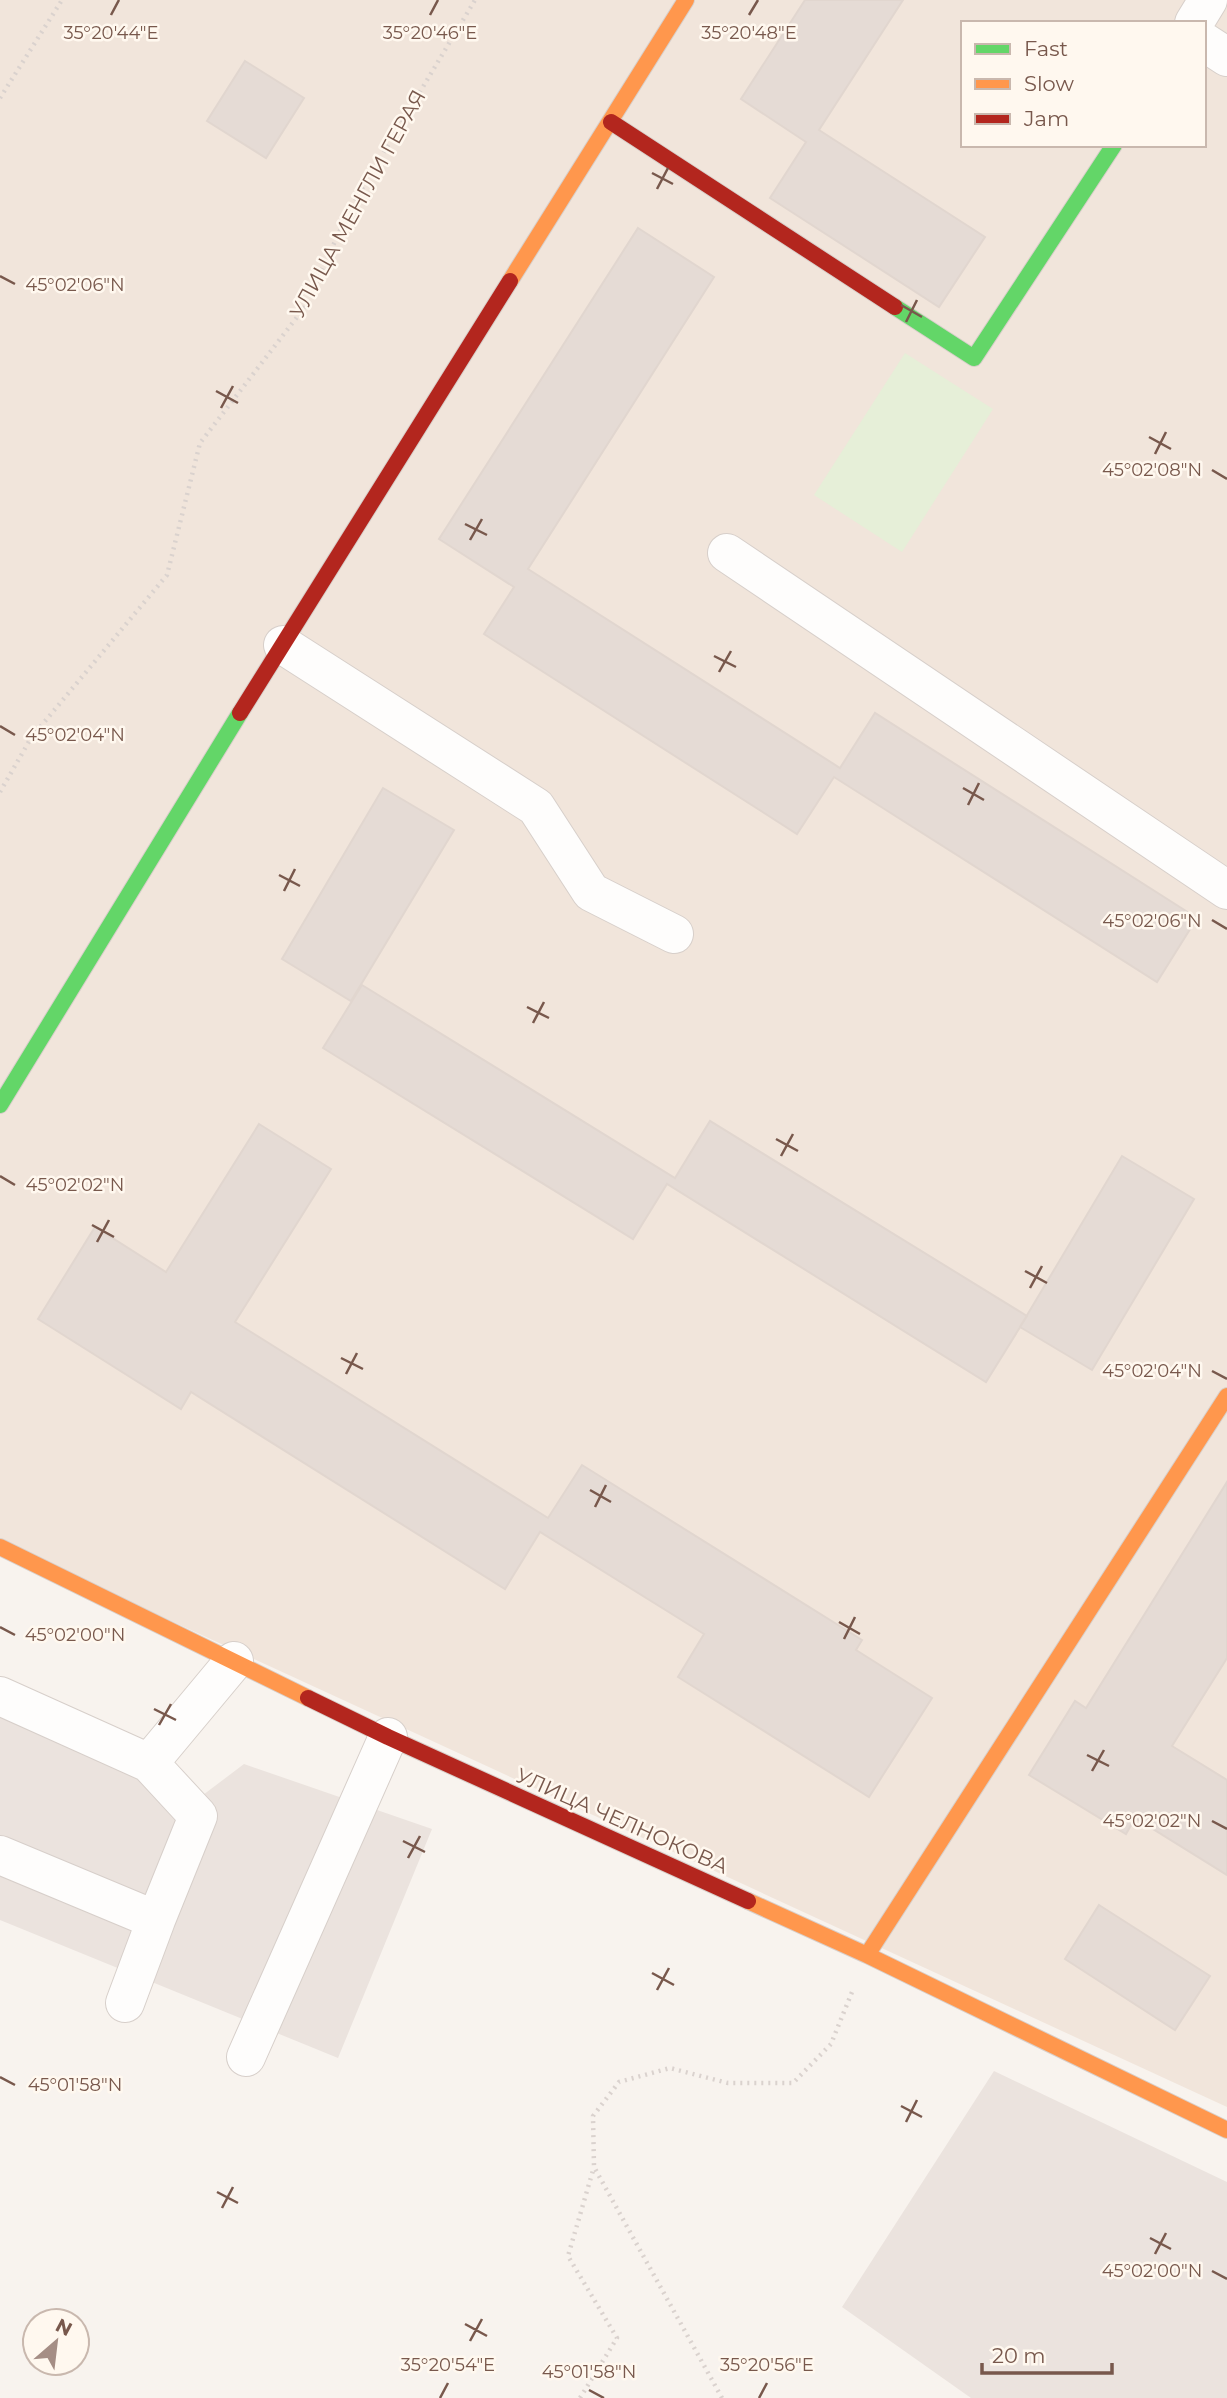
<svg xmlns="http://www.w3.org/2000/svg" width="1227" height="2398" viewBox="0 0 1227 2398" font-family="Montserrat,sans-serif">
<style>
.residential{fill:#f1e5db;fill-rule:evenodd}
.industrial{fill:#ebe3de}
.green{fill:#e6efd8}
.building{fill:#e5dbd5;stroke:#e1d6cf;stroke-width:2}
.lines{fill:none;stroke-linecap:round;stroke-linejoin:round}
.street-casing{stroke:#d7cfca;stroke-width:40}
.fast-casing{stroke:#d8cfca;stroke-width:18}
.slow-casing{stroke:#d8cfca;stroke-width:18}
.jam-casing{stroke:#d8cfca;stroke-width:18}
.path{stroke:#dad2ce;stroke-width:4.5;stroke-dasharray:2 5;stroke-linecap:butt}
.street{stroke:#fefdfc;stroke-width:38}
.fast{stroke:#63d668;stroke-width:16}
.slow{stroke:#ff974d;stroke-width:16}
.jam{stroke:#b3261e;stroke-width:16}
.ticks{fill:none;stroke:#78584c;stroke-width:2.5}
.labels{text-anchor:middle;stroke-width:5;stroke-linejoin:round;paint-order:stroke}
.street-label{font-size:21px;fill:#78584c;stroke:#fff8ef}
.ticks-label{font-size:18px;text-anchor:middle;fill:#78584c;stroke:#fff8ef;stroke-width:5;stroke-linejoin:round;paint-order:stroke}
</style>
<rect width="100%" height="100%" fill="#f8f3ee"/>
<path class="residential" d="M0,0H1227V2107L0,1542ZM963,23H1204V145H963Z"/>
<path class="industrial" d="M0,1713L199,1798L244,1764L432,1829L338,2058L0,1920Z
M994,2071L1227,2182V2398H971L842,2307Z"/>
<path class="green" d="M905,353L993,409L902,552L814,495Z"/>
<path class="building" d="M805,0H903L819,130L985,237L939,307L770,198L806,142L741,99Z
M245,61L304,98L266,158L207,121Z
M638,228L714,277L528,569L840,768L875,713L1197,918L1157,982L834,777L797,834L484,634L514,587L439,539Z
M383,788L454,830L351,1001L282,959Z
M362,985L675,1178L710,1121L1027,1316L986,1382L667,1184L633,1239L323,1048Z
M259,1124L331,1169L235,1322L548,1518L582,1465L862,1640L856,1650L932,1698L869,1797L678,1677L704,1634L540,1532L505,1589L191,1392L181,1409L38,1319L95,1227L166,1272Z
M1122,1156L1194,1199L1092,1370L1020,1327Z
M1227,1482V1658L1172,1746L1227,1780V1875L1135,1818L1126,1834L1029,1775L1075,1701L1086,1708Z
M1099,1905L1210,1976L1175,2030L1065,1959Z"/>
<g class="lines">
<g class="street-casing">
<path id="street" d="M1194,23L1208,0
M1204,42L1227,57
M727,553L1227,890
M283,645L536,807L591,892L674,934
M0,1696L149,1763L198,1816L156,1920L0,1855
M149,1763L234,1661
M125,2003L156,1920
M246,2057L388,1737"/>
</g>
<g class="fast-casing">
<path id="fast" d="M895,307L974,358L1114,145
M0,1105L240,713"/>
</g>
<g class="slow-casing">
<path id="slow" d="M510,281L686,0
M0,1547L308,1698
M748,1901L867,1955L1227,2130
M867,1955L1227,1396"/>
</g>
<g class="jam-casing">
<path id="jam" d="M611,122L895,307
M240,713L510,281
M308,1698L388,1737L748,1901"/>
</g>
<path class="path" d="M0,98L62,0
M0,792L31,738L167,575L200,443L304,308L351,207L475,0
M580,2398L617,2338L568,2256L594,2167
M722,2398L594,2167L593,2116L619,2082L670,2068L728,2083H793L831,2044L852,1992"/>
<use href="#street" class="street"/>
<use href="#fast" class="fast"/>
<use href="#slow" class="slow"/>
<use href="#jam" class="jam"/>
</g>
<path class="ticks" d="M111,15L119,0M430,15L438,0M749,15L758,0M652,173L673,184M657,189L668,168M0,276L15,284M901,305L922,317M906,322L917,300M216,391L238,403M221,408L233,386M1149,437L1171,449M1155,454L1166,432M1212,470L1227,479M465,524L487,535M470,540L482,519M714,656L736,667M719,672L731,651M0,726L15,735M963,788L984,800M968,805L979,783M279,875L300,886M284,891L295,869M1212,920L1227,929M527,1007L549,1018M533,1023L544,1002M776,1139L798,1151M781,1156L793,1134M0,1176L15,1185M92,1225L114,1237M97,1242L109,1220M1025,1271L1047,1283M1030,1288L1042,1266M341,1358L363,1369M1212,1371L1227,1379M346,1374L357,1353M590,1490L611,1502M595,1507L606,1485M839,1622L860,1634M0,1627L15,1635M844,1639L855,1617M154,1709L176,1720M159,1725L171,1704M1087,1755L1109,1766M1092,1771L1104,1750M1212,1821L1227,1829M403,1841L425,1852M408,1858L420,1836M652,1973L674,1985M657,1990L669,1968M0,2077L15,2085M901,2106L922,2117M906,2122L917,2100M217,2192L238,2203M222,2208L233,2187M1150,2238L1171,2249M1155,2254L1166,2233M1212,2271L1227,2279M465,2324L487,2336M470,2341L482,2319M589,2390L604,2398M440,2398L448,2383M759,2398L767,2383"/>
<g class="labels">
<g class="street-label">
<text transform="translate(358 204) rotate(-61)" y="7">УЛИЦА МЕНГЛИ ГЕРАЯ</text>
<text transform="translate(622 1821) rotate(24)" y="7">УЛИЦА ЧЕЛНОКОВА</text>
</g>
</g>
<g class="ticks-label">
<text x="111" y="39">35°20'44"E</text>
<text x="430" y="39">35°20'46"E</text>
<text x="749" y="39">35°20'48"E</text>
<text x="75" y="291">45°02'06"N</text>
<text x="1152" y="476">45°02'08"N</text>
<text x="75" y="741">45°02'04"N</text>
<text x="1152" y="927">45°02'06"N</text>
<text x="75" y="1191">45°02'02"N</text>
<text x="1152" y="1377">45°02'04"N</text>
<text x="75" y="1641">45°02'00"N</text>
<text x="1152" y="1827">45°02'02"N</text>
<text x="75" y="2091">45°01'58"N</text>
<text x="1152" y="2277">45°02'00"N</text>
<text x="448" y="2371">35°20'54"E</text>
<text x="767" y="2371">35°20'56"E</text>
<text x="589" y="2378">45°01'58"N</text>
</g>
<rect x="961" y="21" width="245" height="126" fill="#fff8ef" stroke="#c9b8ae" stroke-width="2"/>
<rect x="975" y="44" width="35" height="10" fill="#63d668" stroke="#c9b8ae" stroke-width="2"/>
<text x="1024" y="56" font-size="21" fill="#78584c">Fast</text>
<rect x="975" y="79" width="35" height="10" fill="#ff974d" stroke="#c9b8ae" stroke-width="2"/>
<text x="1024" y="91" font-size="21" fill="#78584c">Slow</text>
<rect x="975" y="114" width="35" height="10" fill="#b3261e" stroke="#c9b8ae" stroke-width="2"/>
<text x="1024" y="126" font-size="21" fill="#78584c">Jam</text>
<g transform="translate(56 2342) rotate(28)"><circle r="33" fill="#fff8ef" stroke="#c9b8ae" stroke-width="2"/>
<path d="M0-5L12 26L0 18L-12 26Z" fill="#a58e85"/>
<text y="-10" font-size="19" font-weight="bold" text-anchor="middle" fill="#78584c">N</text>
</g>
<path d="M982 2363v10h130v-10" fill="none" stroke="#78584c" stroke-width="3.5"/>
<text x="992" y="2363" font-size="21" fill="#78584c" stroke="#fff8ef" stroke-width="5" paint-order="stroke">20 m</text>
</svg>
